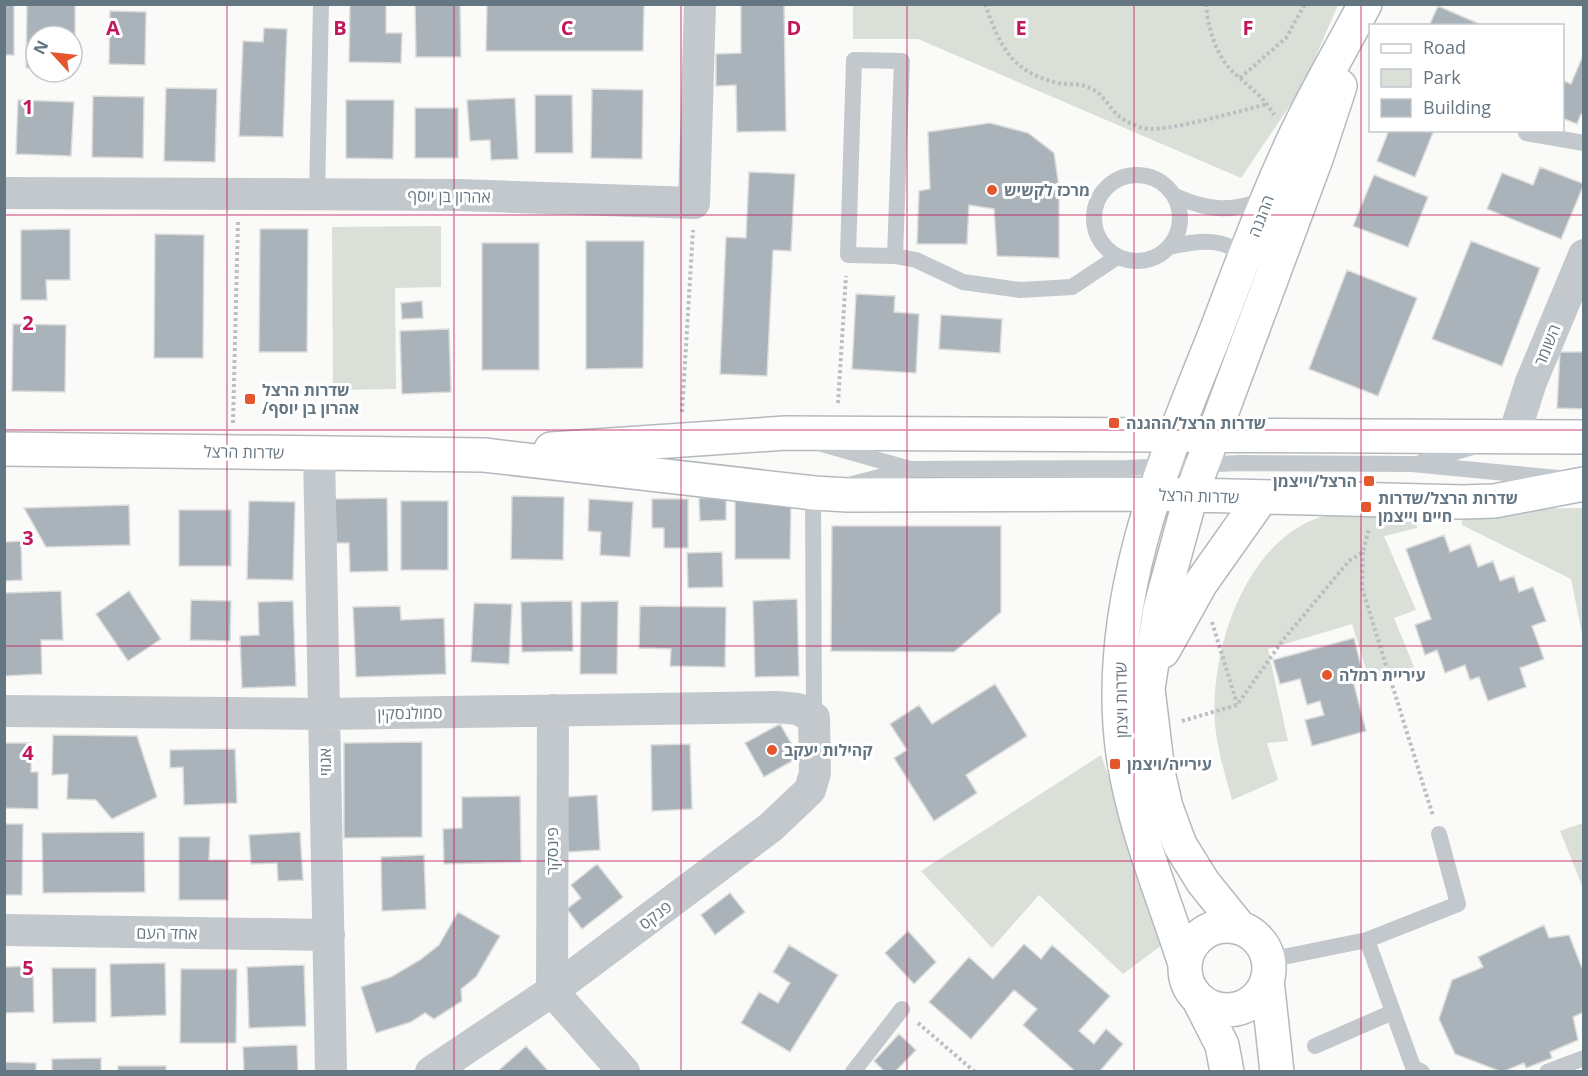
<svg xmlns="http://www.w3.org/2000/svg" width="1588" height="1076" viewBox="0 0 1588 1076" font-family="'Open Sans','Noto Sans Hebrew',sans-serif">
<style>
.green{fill:#dadfd7}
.building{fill:#aab3b9;stroke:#dcdcda;stroke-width:1.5}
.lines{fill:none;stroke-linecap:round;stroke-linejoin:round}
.secondary-casing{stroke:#b3babf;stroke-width:36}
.path{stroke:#bbbfc2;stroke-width:4;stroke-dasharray:3 3;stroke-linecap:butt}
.lane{stroke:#c3c8cc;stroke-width:16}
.street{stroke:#c3c8cc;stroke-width:32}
.secondary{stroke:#fff;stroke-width:33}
.grid{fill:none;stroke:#c2185b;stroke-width:1.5;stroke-opacity:0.55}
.poi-dot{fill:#e4572e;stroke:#fff;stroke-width:2}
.labels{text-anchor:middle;stroke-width:6;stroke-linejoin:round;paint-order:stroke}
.poi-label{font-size:16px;font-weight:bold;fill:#657683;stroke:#fff;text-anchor:start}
.street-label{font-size:16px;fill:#657683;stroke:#fff}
.grid-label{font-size:20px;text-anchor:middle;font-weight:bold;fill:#c2185b;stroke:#fff;stroke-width:6;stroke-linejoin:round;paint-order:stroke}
</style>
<rect width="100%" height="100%" fill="#fafaf8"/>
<path class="green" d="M853,5H1338L1303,86L1241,178L918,39H853Z
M441,226V287L395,288L396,389L333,390L332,227Z
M1583,508V639L1571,579L1462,525V509Z
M1417,511V528L1384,536L1416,610L1394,618L1414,667L1370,682L1352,624L1268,649L1288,741L1267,743L1278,780L1232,800C1226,778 1219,755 1216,733C1207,662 1239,555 1308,522C1340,506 1383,511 1417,511Z
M1101,755L1166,942L1123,974L1039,895L992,948L921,871Z
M1583,823H1584L1583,888L1560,831Z"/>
<path class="building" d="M4,4H14V55H4Z
M27,4H75V68H72V36H36V68H26Z
M415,4H460L461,57H416Z
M487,4L644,5L643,51H486Z
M741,4H784L786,131L737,132L736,85L716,86V54L741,53Z
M350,5H386V33H402L401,63L349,62Z
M1438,6L1484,26H1429Z
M110,11L146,12L145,65L109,64Z
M264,28L287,29L283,137L239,136L243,41L263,42Z
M1584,53V115L1581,114L1577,124L1562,118V80L1571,84Z
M166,88L217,89L215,162L164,161Z
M592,89L643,90L642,159L591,158Z
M535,95H572L573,153H535Z
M93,96L144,97L143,158L92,157Z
M515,98L518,159L491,160L490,140L470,141L467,100Z
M18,100L74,102L71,156L16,154Z
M346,100H394L393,159L346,158Z
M415,108H458V158H415Z
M990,123L1028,133L1054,153L1059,187V258L997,256L994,209L969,205L967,244H917L919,191L930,189L928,132Z
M1389,130H1434L1415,177L1377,161Z
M1540,167L1584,184L1561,239L1487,209L1502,173L1533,185Z
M749,172L795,174L791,251L773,250L767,376L720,374L726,237L746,238Z
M1374,175L1428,197L1408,247L1353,226Z
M70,229V280H46L47,300H21V230Z
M260,229H308L307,352H259Z
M155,234L204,235L203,358H154Z
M586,241H644L643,368L586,369Z
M1471,241L1540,268L1502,366L1432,339Z
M482,243H539V370H482Z
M1347,270L1417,298L1378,396L1309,369Z
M856,294L895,296L894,312L919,314L916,373L852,369Z
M422,301L423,318L402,319L401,303Z
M941,315L1002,319L1000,353L939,349Z
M13,324L66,325L65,392L12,391Z
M449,329L451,392L402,394L400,331Z
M1560,352H1584V409L1557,408Z
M512,496L564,497L563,560L511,559Z
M735,497L791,498L790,559H735Z
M387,498L388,571L350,572L349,543H336L335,499Z
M699,498H726V520L700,521Z
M589,499L633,502L630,557L600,555L601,532L588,531Z
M652,499H688V548H664V528H652Z
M249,501L295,502L293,580L247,579Z
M401,501H448V570H401Z
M129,505L130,545L46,547L24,508Z
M179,510H231V566H179Z
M832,526H1001V612L954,652L831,651Z
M1444,535L1450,552L1470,544L1478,567L1493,561L1500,581L1514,576L1519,592L1533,587L1546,621L1532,626L1544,659L1520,668L1526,687L1488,701L1479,677L1470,680L1465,665L1445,673L1437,650L1425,655L1415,625L1431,619L1406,549Z
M21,541L22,580L4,581V542Z
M722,552L723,587L688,588L687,553Z
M61,591L63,640H41L42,674L4,676V593Z
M129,591L161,639L128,661L96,614Z
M797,599L799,676L755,677L753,601Z
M191,600L231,601L230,641L190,640Z
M293,601L296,686L242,688L240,636L259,635L258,602Z
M572,601L573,651L522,652L521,602Z
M618,601L617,674H580L581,602Z
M474,603L512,604L509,664L471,662Z
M400,606L401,620L444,618L446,674L356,677L353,607Z
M640,606L726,607L725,667L670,666L671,649L639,648Z
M1354,638L1362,670L1351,673L1366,731L1312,746L1305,720L1324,715L1320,701L1307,705L1300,679L1280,684L1273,660Z
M995,684L1027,736L966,775L977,793L934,821L894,758L907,750L890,724L919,705L932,724Z
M780,724L799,757L764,777L745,743Z
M53,735L137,736L157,797L112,819L96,800L67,799L68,774L52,775Z
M422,742V837L344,838V743Z
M4,743H31V772H38V809L4,808Z
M690,744L692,809L652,811L651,745Z
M235,749L237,803L184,805L183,767L170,768V750Z
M597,795L600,850L568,852L566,797Z
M520,796L521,862L444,864L443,829L462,828V797Z
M4,824H23L22,895H4Z
M144,832L145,892L43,893L42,833Z
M300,832L303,880L278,881L277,863L251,864L249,835Z
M179,837H210L209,860H228V900H179Z
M424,855L426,909L382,911L381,857Z
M597,864L623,897L582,929L567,909L581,898L571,885Z
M730,893L745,912L715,935L701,915Z
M458,912L500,936L476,977L461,989L462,1001L434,1019L425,1013L411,1022L376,1033L361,987L391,977L420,960L439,945Z
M1544,925L1549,938L1569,935L1584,973V1012L1573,1017L1578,1040L1550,1052L1552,1058L1526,1068L1524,1063L1502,1072L1455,1054L1439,1019L1452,980L1483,967L1478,957Z
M908,931L936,962L914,984L885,953Z
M1024,944L1041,959L1052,945L1110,996L1079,1031L1094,1044L1106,1029L1123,1044L1099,1072H1076L1023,1025L1037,1009L1014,990L971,1039L929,1002L969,957L993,979Z
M789,945L838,975L790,1052L741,1023L759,992L778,1003L790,983L773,972Z
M165,963L166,1015L111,1017L110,964Z
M304,965L306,1026L249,1028L247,967Z
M33,966L34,1012L4,1013V967Z
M52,968H96V1022L53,1023Z
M181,969H237L236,1043H180Z
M899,1034L916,1050L895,1072H885L874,1061Z
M297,1045L298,1072H244L243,1047Z
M526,1046L549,1072H497Z
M101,1058V1072H52V1059Z
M4,1062L36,1063V1072H4Z
M118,1066H166V1072H118Z"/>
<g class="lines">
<g class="secondary-casing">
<path id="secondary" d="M4,449L484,455L814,493L848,495L1154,494L1463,502L1494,501L1584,484
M551,449L786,433L1584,437
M1163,651L1201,583L1261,498
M1185 968a42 42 0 1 1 84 0a42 42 0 1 1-84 0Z
M1240,928L1203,882L1180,845L1166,807L1158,772L1148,689L1160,609L1191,495L1316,159L1340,86
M1185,964C1163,895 1133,826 1123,754C1103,609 1160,470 1213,339C1237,277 1259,214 1287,154C1309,103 1339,54 1365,4
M1267,980L1277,1072
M1199,1000L1222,1045L1227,1072"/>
</g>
<path class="path" d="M985,4C1000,46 1011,72 1058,83C1068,85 1081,83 1090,88C1103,93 1109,108 1119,116C1124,121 1136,126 1143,128C1162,134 1245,109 1268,104
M1206,4C1208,27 1215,53 1231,70C1246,85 1264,96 1274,115
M1240,78L1286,38L1305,4
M838,403L846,276
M682,412L693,230
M233,423L238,221
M1363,552L1362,588L1433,816
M1212,622L1237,704
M1182,721L1237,705L1283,640L1349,561L1363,552L1369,528
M918,1023L975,1072"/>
<path class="lane" d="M854,60L902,61L895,256L848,255Z
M1526,133L1584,143
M1094 218a43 43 0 1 1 86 0a43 43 0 1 1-86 0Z
M317,195L321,4
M1175,196C1209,211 1232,213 1267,198
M1169,247C1197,241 1223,236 1245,257
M895,256L916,260L963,282L1020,290L1072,287L1117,257
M822,444L910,469
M1422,462L1472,447
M852,484L911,469L1127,468L1239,463L1412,464L1559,478
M813,499L814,718
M1367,940L1413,1067L1422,1072
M1268,960L1367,940L1458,904L1439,834
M1315,1046L1393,1012
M853,1072L902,1009
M1547,1072L1584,1058"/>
<path class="street" d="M4,193L460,195L694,203L700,4
M1514,435L1531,382L1584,255
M319,452L331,1072
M553,710L552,991L624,1072
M4,711L324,714L777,707L798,709L814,718L815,773L810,790L771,827L552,991L431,1072
M4,930L329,935"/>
<use href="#secondary" class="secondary"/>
</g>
<path class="grid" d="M227,4V1072M454,4V1072M681,4V1072M907,4V1072M1134,4V1072M1361,4V1072M4,215H1584M4,430H1584M4,646H1584M4,861H1584"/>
<g class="poi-dot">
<circle cx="992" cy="190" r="6"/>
<rect x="244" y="393" width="12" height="12" rx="3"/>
<rect x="1108" y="417" width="12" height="12" rx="3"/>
<rect x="1363" y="475" width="12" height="12" rx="3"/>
<rect x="1360" y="501" width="12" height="12" rx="3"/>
<circle cx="1327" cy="675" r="6"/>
<circle cx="772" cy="750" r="6"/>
<rect x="1109" y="758" width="12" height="12" rx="3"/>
</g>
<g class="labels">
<g class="poi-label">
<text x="1004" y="196">מרכז לקשיש</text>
<text x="262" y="396">שדרות הרצל<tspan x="262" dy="18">/אהרון בן יוסף</tspan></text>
<text x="1126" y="429">שדרות הרצל/ההגנה</text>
<text x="1357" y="487" text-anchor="end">הרצל/וייצמן</text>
<text x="1378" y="504">שדרות הרצל/שדרות<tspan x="1378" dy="18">חיים וייצמן</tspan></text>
<text x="1339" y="681">עיריית רמלה</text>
<text x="784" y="756">קהילות יעקב</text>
<text x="1127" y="770">עירייה/ויצמן</text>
</g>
<g class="street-label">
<text transform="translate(449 196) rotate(1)" y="6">אהרון בן יוסף</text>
<text transform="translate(1261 216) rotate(-69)" y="6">ההגנה</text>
<text transform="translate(1547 345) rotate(-68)" y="6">השומר</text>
<text transform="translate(244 452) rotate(1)" y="6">שדרות הרצל</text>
<text transform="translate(1199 496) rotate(2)" y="6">שדרות הרצל</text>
<text transform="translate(1121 700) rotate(-91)" y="6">שדרות ויצמן</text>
<text transform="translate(410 713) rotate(-1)" y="6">סמולנסקין</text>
<text transform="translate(325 762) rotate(-91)" y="6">אגוזי</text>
<text transform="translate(552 851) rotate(-90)" y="6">פינסקר</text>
<text transform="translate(655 915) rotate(-37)" y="6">פנקס</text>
<text transform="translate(167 933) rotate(1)" y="6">אחד העם</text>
</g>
</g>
<g class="grid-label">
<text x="113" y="35">A</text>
<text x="340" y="35">B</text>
<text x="567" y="35">C</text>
<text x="794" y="35">D</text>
<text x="1021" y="35">E</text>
<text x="1248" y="35">F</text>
<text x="28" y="114">1</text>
<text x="28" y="330">2</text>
<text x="28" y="545">3</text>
<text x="28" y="760">4</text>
<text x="28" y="975">5</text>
</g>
<rect width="1588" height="1076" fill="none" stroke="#657683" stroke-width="12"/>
<rect x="1369" y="24" width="195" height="108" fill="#ffffff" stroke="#c1c8cd" stroke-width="1.5"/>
<rect x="1381" y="44" width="30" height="9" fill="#ffffff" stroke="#c1c8cd" stroke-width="1.5"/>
<text x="1423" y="54" font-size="18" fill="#657683">Road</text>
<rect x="1381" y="69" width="30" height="18" fill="#dadfd7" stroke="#c1c8cd" stroke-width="1.5"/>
<text x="1423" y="84" font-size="18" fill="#657683">Park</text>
<rect x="1381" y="99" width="30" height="18" fill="#aab3b9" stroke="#c1c8cd" stroke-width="1.5"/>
<text x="1423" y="114" font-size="18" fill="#657683">Building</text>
<g transform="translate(54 54) rotate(297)"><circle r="28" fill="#ffffff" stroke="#c1c8cd" stroke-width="1.5"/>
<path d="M0-4.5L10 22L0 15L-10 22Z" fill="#e4572e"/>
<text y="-9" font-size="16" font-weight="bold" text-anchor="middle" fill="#657683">N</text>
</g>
</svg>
